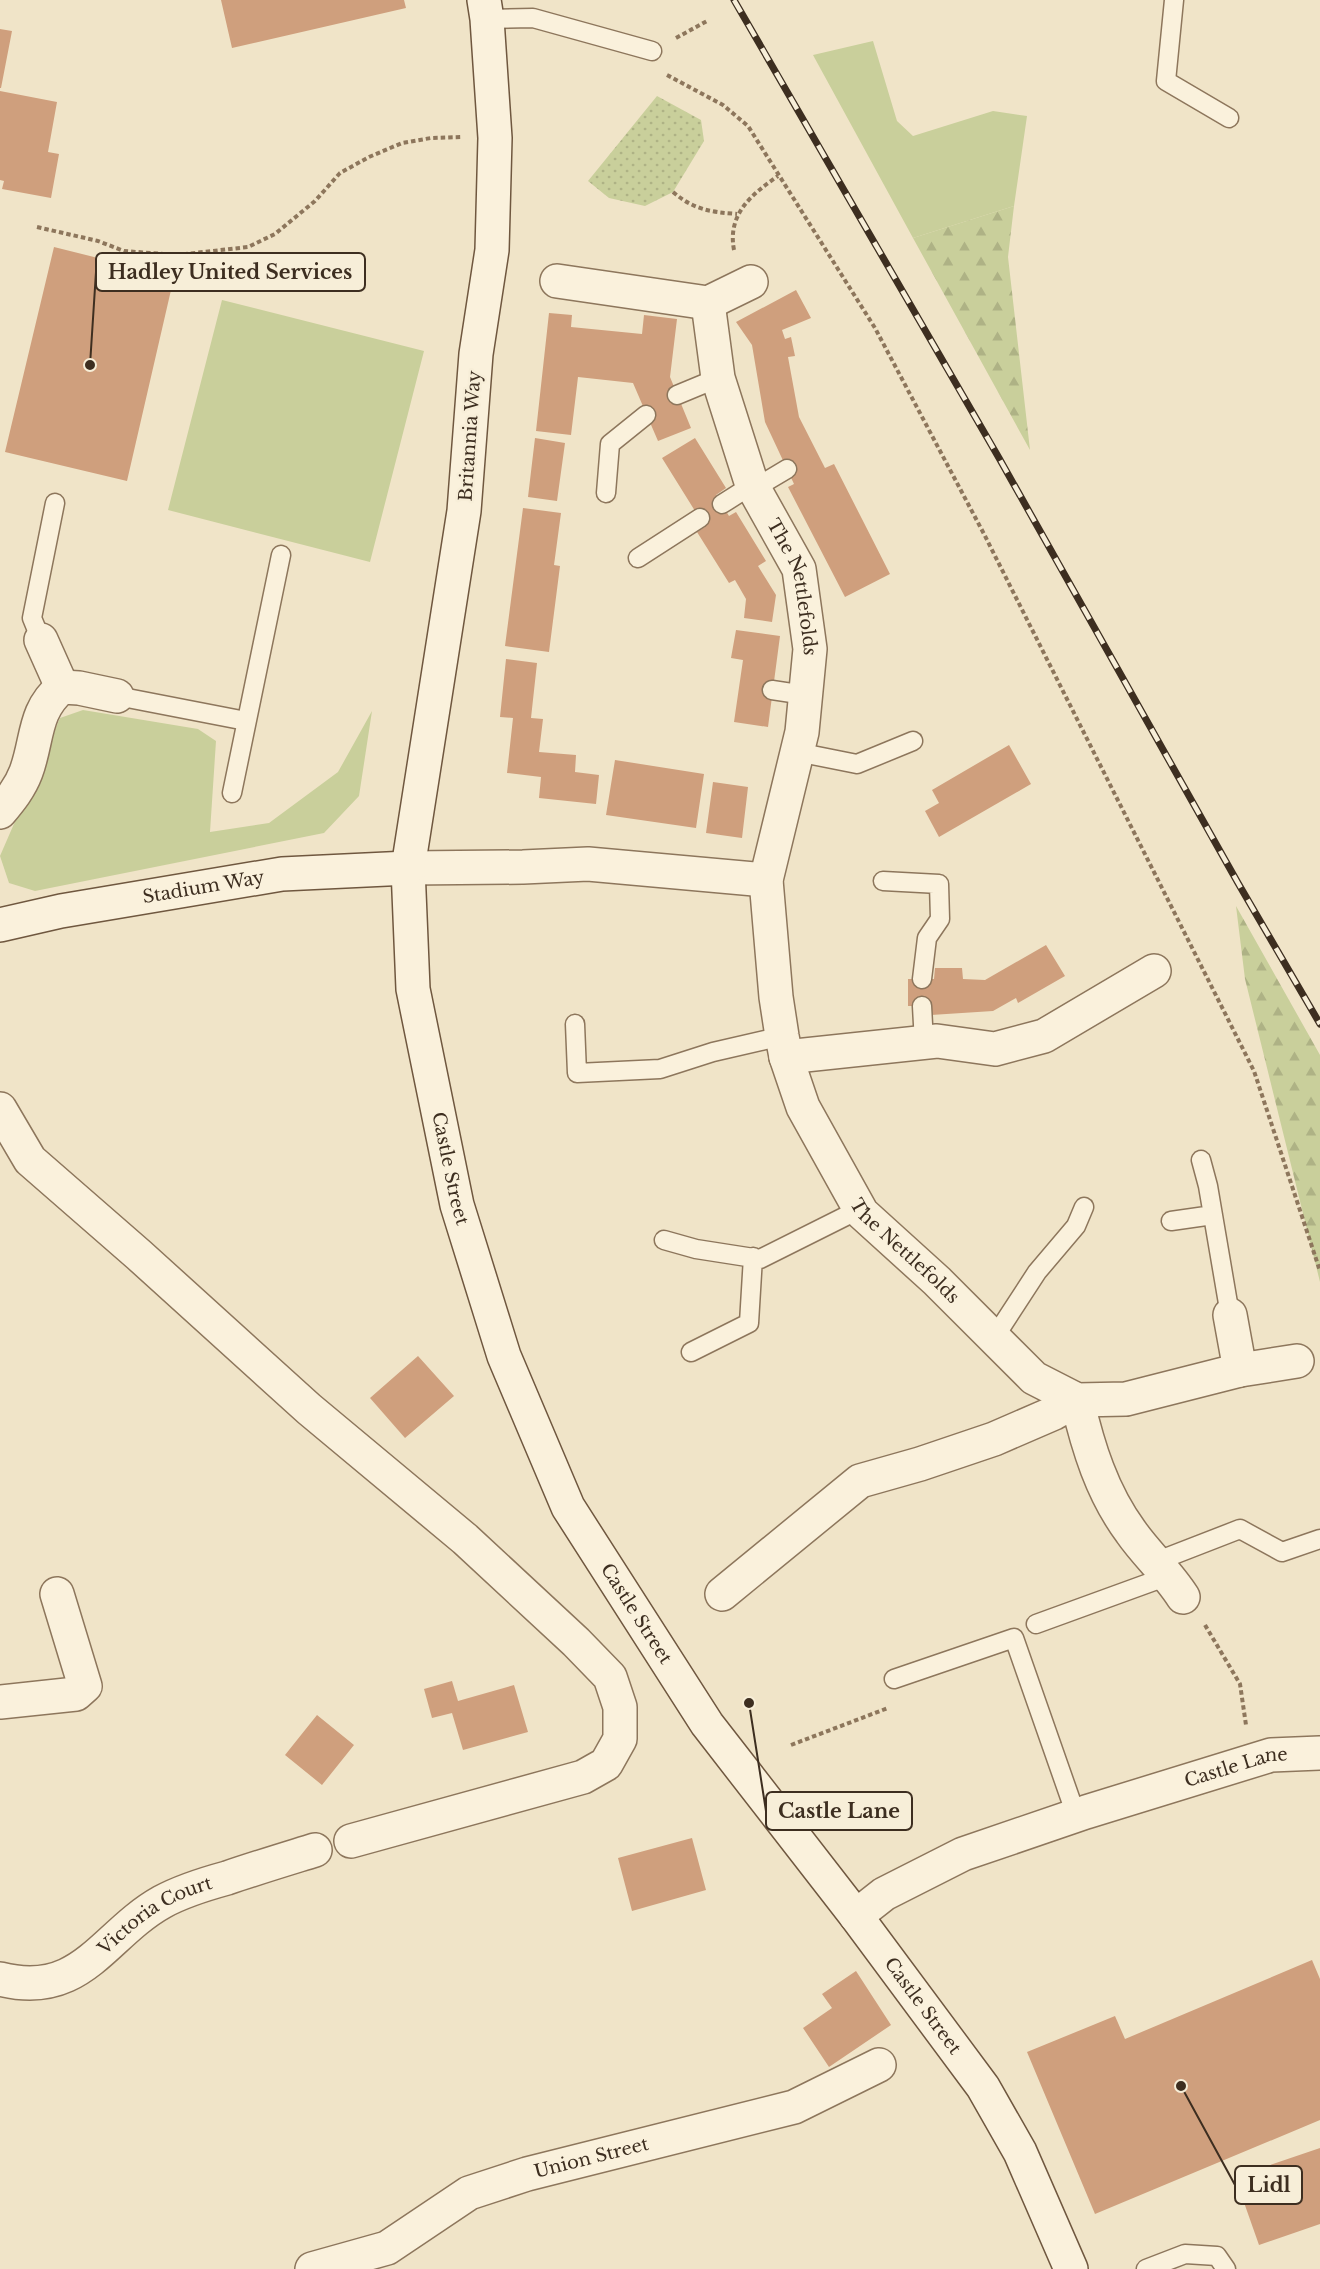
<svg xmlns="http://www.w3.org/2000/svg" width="1320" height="2269" viewBox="0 0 1320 2269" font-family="'Libre Baskerville',serif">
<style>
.grass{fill:#c9cf9b}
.forest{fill:url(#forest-firs)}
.park{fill:url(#park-dots)}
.building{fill:#cf9f7d}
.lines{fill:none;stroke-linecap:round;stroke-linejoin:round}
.lane-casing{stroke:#8d765c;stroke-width:21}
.street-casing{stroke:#8d765c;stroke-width:36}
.secondary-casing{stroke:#6f573f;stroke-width:36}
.path{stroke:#8d765c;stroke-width:4;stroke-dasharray:4.5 3;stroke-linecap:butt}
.lane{stroke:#faf1dc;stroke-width:18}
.street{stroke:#faf1dc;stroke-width:33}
.secondary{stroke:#faf1dc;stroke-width:33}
.rail-casing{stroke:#3d2e20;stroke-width:7}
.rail{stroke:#f7eed8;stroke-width:4.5;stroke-dasharray:14;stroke-linecap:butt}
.labels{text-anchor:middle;stroke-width:5;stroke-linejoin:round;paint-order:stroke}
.street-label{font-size:18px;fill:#3d2e20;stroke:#f7eed8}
.leader{fill:none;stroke:#3d2e20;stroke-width:2}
.callout-dot{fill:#3d2e20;stroke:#f7eed8;stroke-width:2}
.callout{fill:#f7eed8;stroke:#3d2e20;stroke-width:2}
.callout-label{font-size:20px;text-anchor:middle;font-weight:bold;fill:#3d2e20}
</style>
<defs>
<pattern id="forest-firs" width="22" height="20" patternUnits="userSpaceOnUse" patternTransform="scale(1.5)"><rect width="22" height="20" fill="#c9cf9b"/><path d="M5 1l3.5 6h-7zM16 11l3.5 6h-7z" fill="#aeb285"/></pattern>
<pattern id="park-dots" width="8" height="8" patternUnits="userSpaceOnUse" patternTransform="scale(1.5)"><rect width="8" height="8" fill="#c9cf9b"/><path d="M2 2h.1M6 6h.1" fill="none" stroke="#aeb285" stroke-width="1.8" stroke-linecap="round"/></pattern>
</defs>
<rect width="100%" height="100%" fill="#f0e4c8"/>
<path class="grass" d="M873,41L897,121L913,136L993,111L1027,116L1014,206L913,238L813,55Z
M222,300L424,351L370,562L168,510Z
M83,710L198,729L216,741L210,832L269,823L338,772L372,711L359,796L324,833L35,891L9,883L0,856L60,718Z"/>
<path class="forest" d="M1014,206L1008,257L1030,450L913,238Z
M1236,906L1320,1055V1282L1245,979Z"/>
<path class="park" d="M657,96L701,120L704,141L673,192L645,206L609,198L588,181Z"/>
<path class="building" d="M221,0H404L406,8L232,48Z
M0,29L12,31L1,88H0Z
M0,91L57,102L48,152L59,154L51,198L2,189L4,181L0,180Z
M54,247L174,277L127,481L5,452Z
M796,290L811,318L782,330L785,339L791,337L795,356L788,357L799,417L825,468L834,464L890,574L845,597L788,487L794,484L765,422L752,345L736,322Z
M549,313L572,315L571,327L642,334L644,315L677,319L670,377L691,428L658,441L633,383L578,377L571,435L536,431Z
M535,438L565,443L557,501L528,497Z
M695,438L726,488L716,495L729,516L736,512L766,561L758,566L776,595L772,622L744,618L746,599L735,580L729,583L697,532L705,527L662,458Z
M523,508L561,513L554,565L560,566L549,652L505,646Z
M736,630L780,636L768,727L734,722L743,660L731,658Z
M506,659L537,663L531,718L543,719L539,752L576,755L575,772L599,775L596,804L539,798L541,777L507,773L513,718L500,717Z
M1009,745L1031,784L939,837L925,811L939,803L932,790Z
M615,760L704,774L696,828L606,815Z
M713,782L748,787L742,838L706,833Z
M1046,945L1065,976L1018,1003L1016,998L993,1011L931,1015L922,1006H908V979H934L935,968H962L963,979L985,980Z
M418,1356L454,1396L405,1438L370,1398Z
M452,1681L458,1701L514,1685L528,1732L463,1750L452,1713L432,1718L424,1689Z
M317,1715L354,1745L322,1785L285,1755Z
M692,1838L706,1890L632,1911L618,1858Z
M1312,1960L1320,1979V2120L1095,2214L1027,2052L1115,2016L1125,2039Z
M856,1971L891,2025L829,2067L803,2028L832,2008L822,1994Z
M1320,2148V2224L1259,2245L1235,2177Z"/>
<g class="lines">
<g class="lane-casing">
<path id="lane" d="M1174,0L1166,81L1229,118
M487,19L533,18L652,51
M677,395L718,378
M755,488L787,469
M606,493L610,444L646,415
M722,504L752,485
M638,558L700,518
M41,640L32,618L55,503
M772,690L805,695
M117,696L246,721
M797,752L857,764L913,741
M232,793L281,555
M883,881L939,884L940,919L927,938L922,979
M922,1006L924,1043
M575,1024L577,1073L660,1069L713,1052L782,1036
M1201,1160L1208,1186L1230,1315
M1171,1221L1213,1215
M664,1240L696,1249L760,1259L860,1209
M994,1338L1037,1272L1076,1226L1084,1207
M691,1352L749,1323L753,1257
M1155,1562L1240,1529L1282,1552L1320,1539
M1036,1624L1168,1576
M894,1679L1014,1638L1076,1815
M1146,2269L1185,2254L1217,2256L1226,2269"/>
</g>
<g class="street-casing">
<g id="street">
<path d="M557,281L708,303L751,282"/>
<path id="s1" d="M708,303L718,378L752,485L799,569L810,649L802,732L766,880L776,997L782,1036L786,1057L803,1107L862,1213L937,1281L1034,1378L1077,1400L1126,1399L1240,1370L1297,1361"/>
<path d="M41,640L62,687"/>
<path d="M0,812C10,800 20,788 26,772C38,740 33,711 62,687L79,688L117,696"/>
<path d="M408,868L523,867L588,864L766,880"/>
<path d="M786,1057L937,1041L995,1049L1044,1036L1154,971"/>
<path d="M0,1109L30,1160L139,1255L309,1409L465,1539L576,1642L610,1677L620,1707V1739L606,1764L583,1777L351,1841"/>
<path d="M1230,1315L1240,1370"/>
<path d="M722,1594L860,1481L920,1464L994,1439L1054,1413L1077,1400C1088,1447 1102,1493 1131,1532C1147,1555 1168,1573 1183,1597"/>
<path d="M0,1702L76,1694L85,1686L57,1594"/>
<path id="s2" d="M856,1916L884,1894L963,1854L1086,1812L1271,1755L1320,1753"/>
<path id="s3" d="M0,1979C82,2000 103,1935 162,1902C182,1891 205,1884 227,1878C256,1868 286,1859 315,1850"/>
<path id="s4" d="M312,2269L387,2248L469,2193L527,2174L794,2107L879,2065"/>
</g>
</g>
<g class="secondary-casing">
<g id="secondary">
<path id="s5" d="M484,0L487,19L495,138L492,250L476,354L464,511L408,868L413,989L457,1205L504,1356L568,1507L707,1724L856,1916L983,2087L1020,2152L1071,2269"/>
<path id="s6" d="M0,925L61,911L282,874L408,868"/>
</g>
</g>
<path class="path" d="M676,38L707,21
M667,75L723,105L748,126L875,328L984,534L1254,1071L1320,1271
M673,192C694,210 711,212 737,214
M37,227L98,241L124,251L177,255L248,247L275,234L315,201L340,173L369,157L402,143L431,138L461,137
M734,250C727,214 752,194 778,176
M1205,1625L1240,1684L1246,1725
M791,1745L888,1708"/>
<use href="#lane" class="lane"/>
<use href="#street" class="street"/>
<use href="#secondary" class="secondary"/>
<g class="rail-casing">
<path id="rail" d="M734,0L999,458L1238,883L1320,1024"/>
</g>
<use href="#rail" class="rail"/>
</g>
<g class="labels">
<g class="street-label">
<text transform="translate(470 436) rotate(-86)" y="6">Britannia Way</text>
<text dy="6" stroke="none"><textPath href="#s1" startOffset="300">The Nettlefolds</textPath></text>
<text dy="6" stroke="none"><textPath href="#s6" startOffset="207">Stadium Way</textPath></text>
<text dy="6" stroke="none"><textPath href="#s5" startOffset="1179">Castle Street</textPath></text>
<text dy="6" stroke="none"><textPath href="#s1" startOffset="1010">The Nettlefolds</textPath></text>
<text dy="6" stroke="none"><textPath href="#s5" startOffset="1665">Castle Street</textPath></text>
<text dy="6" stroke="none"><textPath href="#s2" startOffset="411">Castle Lane</textPath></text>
<text dy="6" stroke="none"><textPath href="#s3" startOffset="176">Victoria Court</textPath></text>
<text dy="6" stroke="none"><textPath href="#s5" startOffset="2151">Castle Street</textPath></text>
<text dy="6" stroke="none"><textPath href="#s4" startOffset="304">Union Street</textPath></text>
</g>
</g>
<path class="leader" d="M90 365L96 272M749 1703L766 1811M1181 2086L1235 2185"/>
<g class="callout-dot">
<circle cx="90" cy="365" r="6"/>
<circle cx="749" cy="1703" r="6"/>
<circle cx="1181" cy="2086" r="6"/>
</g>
<g class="callout">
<rect x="96" y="253" width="269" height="38" rx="6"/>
<rect x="766" y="1792" width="146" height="38" rx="6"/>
<rect x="1235" y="2166" width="67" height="38" rx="6"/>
</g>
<g class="callout-label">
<text x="230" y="279">Hadley United Services</text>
<text x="839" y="1818">Castle Lane</text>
<text x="1269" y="2192">Lidl</text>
</g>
</svg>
